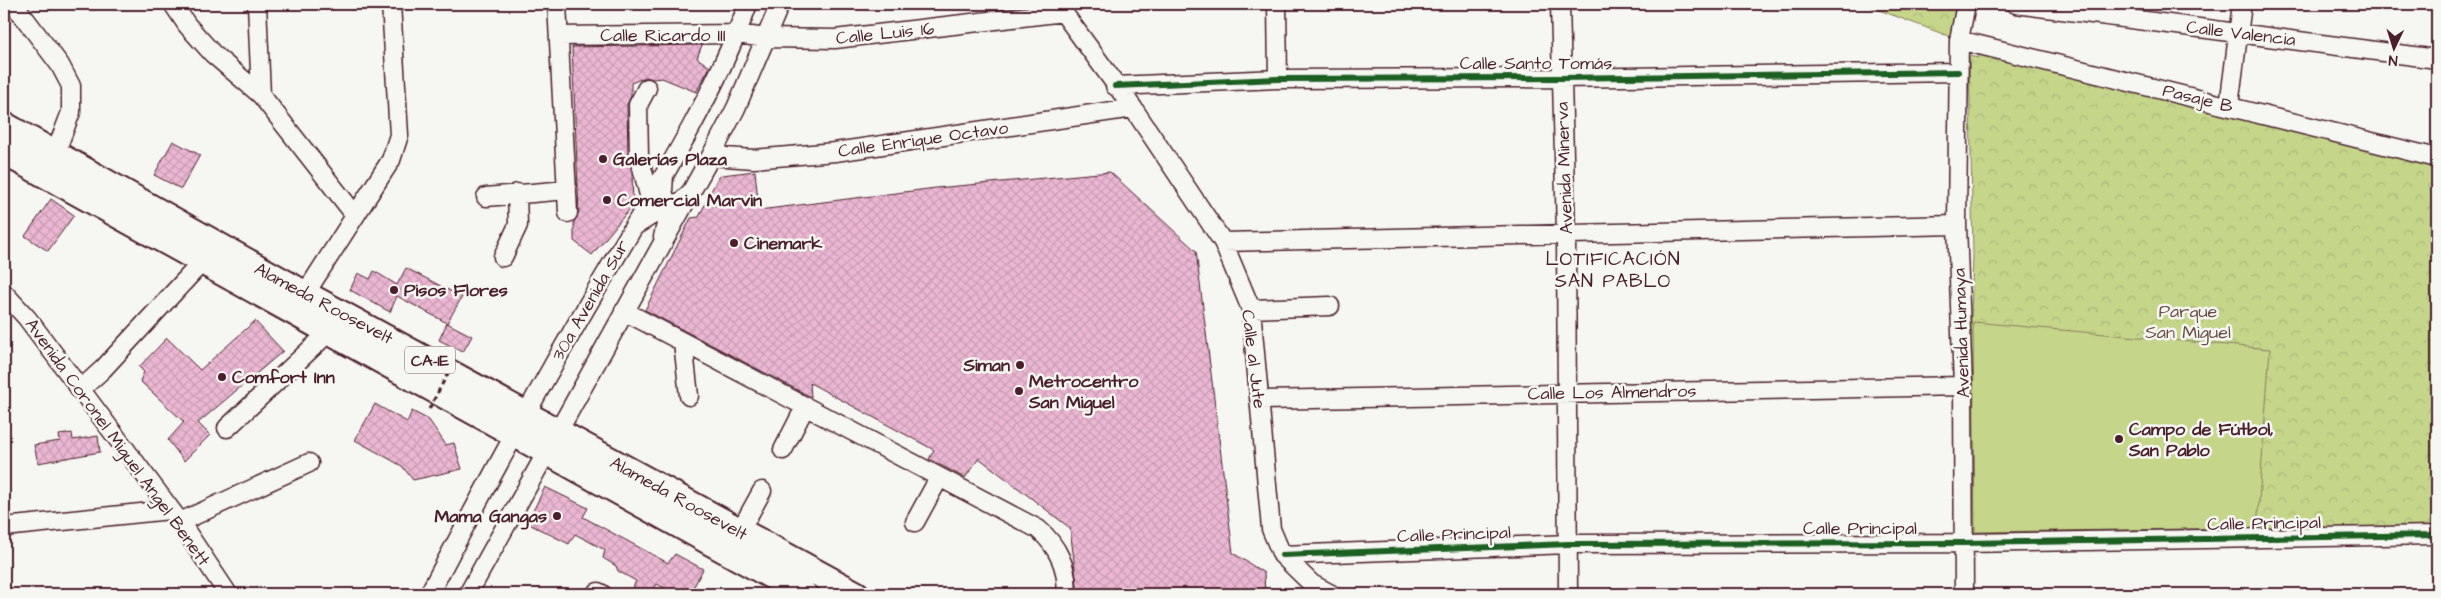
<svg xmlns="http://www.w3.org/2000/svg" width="2441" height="598" viewBox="0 0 2441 598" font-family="'Architects Daughter',sans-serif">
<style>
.park{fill:url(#park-crowns);stroke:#887a5b}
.pitch{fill:#c5d68b;stroke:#887a5b}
.building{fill:url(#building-cross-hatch);stroke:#4a1f2b}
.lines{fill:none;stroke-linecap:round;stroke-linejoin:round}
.minor-casing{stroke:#4a1f2b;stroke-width:21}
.highway-casing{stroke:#4a1f2b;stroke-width:29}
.minor{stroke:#f6f6f2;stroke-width:18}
.highway{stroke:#f6f6f2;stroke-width:25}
.path-bridge{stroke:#4a1f2b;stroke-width:3;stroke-dasharray:5 4;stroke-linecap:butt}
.cycleway-casing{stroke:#f6f6f2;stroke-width:9}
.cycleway{stroke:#1b5e20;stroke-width:6}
.poi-dot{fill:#4a1f2b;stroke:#f6f6f2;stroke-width:2}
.labels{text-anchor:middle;stroke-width:5;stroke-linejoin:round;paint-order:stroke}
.shield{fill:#f6f6f2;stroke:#7e6067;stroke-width:1}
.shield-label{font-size:16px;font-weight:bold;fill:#4a1f2b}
.street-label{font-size:18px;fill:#4a1f2b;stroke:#f6f6f2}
.poi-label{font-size:18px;font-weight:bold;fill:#4a1f2b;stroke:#f6f6f2;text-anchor:start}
.park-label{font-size:18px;fill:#694d43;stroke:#f6f6f2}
.neighbourhood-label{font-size:19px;letter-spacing:1px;fill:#4a1f2b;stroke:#f6f6f2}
</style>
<defs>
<pattern id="park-crowns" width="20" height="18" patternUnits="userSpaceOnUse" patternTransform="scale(1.25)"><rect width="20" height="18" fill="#c5d68b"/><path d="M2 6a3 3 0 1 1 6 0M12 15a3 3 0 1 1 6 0" fill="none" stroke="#abb778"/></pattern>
<pattern id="building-cross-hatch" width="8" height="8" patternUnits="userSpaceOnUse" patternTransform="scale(1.25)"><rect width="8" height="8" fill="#ebb7d3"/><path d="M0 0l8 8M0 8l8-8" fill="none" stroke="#cb9db5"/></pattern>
</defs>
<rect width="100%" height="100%" fill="#f6f6f2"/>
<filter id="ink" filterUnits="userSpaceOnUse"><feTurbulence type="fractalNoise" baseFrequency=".02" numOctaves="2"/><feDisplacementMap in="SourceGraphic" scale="10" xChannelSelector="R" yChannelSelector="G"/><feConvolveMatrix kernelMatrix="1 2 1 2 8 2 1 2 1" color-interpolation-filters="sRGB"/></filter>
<g filter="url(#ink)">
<path class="park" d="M1863,4H1965L1959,40Z
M1979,45L2437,160V535L1964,543L1973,254L1969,56L1978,58Z"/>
<path class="pitch" d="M1973,322L2270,349L2257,528L1975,532Z"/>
<path class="building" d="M702,45L697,58L710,67L696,92L662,78L653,79L646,77L631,83V96L627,105L628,156L632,172L633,205L592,255L574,241V222L579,212L572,47Z
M173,141L200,155L181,189L154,175Z
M755,171L759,210L936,188L1110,172L1196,251L1233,553L1264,573L1265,594H1078L1070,528L979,458L965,478L929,459L934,450L810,383L811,397L645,310L691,218L699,217L717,179L722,175Z
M51,199L74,215L48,251L25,236Z
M406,268L462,297L447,323L397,296L390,312L350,290L358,273L370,279L374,271L397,285Z
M255,321L283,351L198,423L210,435L184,461L168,440L184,422L140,381L144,372L139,367L167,338L200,370Z
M447,323L472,336L463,352L439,340Z
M375,404L407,422L412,411L429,420L446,445L454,443L462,469L413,480L402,466L355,440Z
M72,433L73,440L98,436L100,452L38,463L34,445L60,441L59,435Z
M545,487L588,508L583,517L668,563L675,554L703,569L690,594H675L657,584L651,594H645L633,587L636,581L618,571L616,566L603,558L605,550L575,534L569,544L527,523Z"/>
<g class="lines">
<g class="minor-casing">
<path id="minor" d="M14,4L60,65L71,86V112L55,154
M173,4L187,25L213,54L261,95L355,215
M257,4L261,95
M557,4L568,213
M1057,4L1133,108L1223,242L1251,309L1271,529L1282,555L1312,584L1331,594
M1277,4L1278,79
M1560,4L1566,233L1568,594
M2016,4L2437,59
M559,36L737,34L766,38L835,39L1064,12
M1959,40L2437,158
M1115,86L1278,79L1561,78L1958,72
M647,88L638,105L639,156L650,199
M2229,106L2242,4
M711,156L754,159L835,152L1133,108
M664,175L663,191L666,201L673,204L681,202L690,193
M486,197L567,190
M636,225L657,212L665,214L666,224L663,237
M1223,242L1957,225
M503,257L518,225L517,193
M4,293L27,318L180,522L228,594
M305,294L391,160L399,135L391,4
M1251,309L1330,306
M624,311L1038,529C1057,545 1069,569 1066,594
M683,342L689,396
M80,390L103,369L203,261
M1260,400L1963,386
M227,428L330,331
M783,450L805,407
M180,522L309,463
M915,522L939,478
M4,527L170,510
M740,531L762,491
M1282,555L1569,544L1964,543L2437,535
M429,594C483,491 539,388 598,287C652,195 711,104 748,4
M468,594L711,156L736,108L780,4
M595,594L598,592L602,594
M1964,594L1963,386L1957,225L1959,40L1966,4"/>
</g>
<g class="highway-casing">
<path id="highway" d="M4,125L305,294L856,594
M4,152L804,594"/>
</g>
<use href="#minor" class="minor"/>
<use href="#highway" class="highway"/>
<path class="path-bridge" d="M429,409L455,360"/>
<g class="cycleway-casing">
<path id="cycleway" d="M1115,86L1278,79L1561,78L1958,72
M1282,555L1569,544L1964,543L2437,535"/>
</g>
<use href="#cycleway" class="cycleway"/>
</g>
</g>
<g class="poi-dot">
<circle cx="603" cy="159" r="5"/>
<circle cx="607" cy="200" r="5"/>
<circle cx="734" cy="243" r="5"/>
<circle cx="394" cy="290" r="5"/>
<circle cx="1020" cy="365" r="5"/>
<circle cx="222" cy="377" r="5"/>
<circle cx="1019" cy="391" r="5"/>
<circle cx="2119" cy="439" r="5"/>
<circle cx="557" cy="516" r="5"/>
</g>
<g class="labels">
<rect class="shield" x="405" y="346.5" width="50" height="27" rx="4"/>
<g class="shield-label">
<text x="430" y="366">CA-1E</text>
</g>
<g class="street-label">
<text transform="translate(885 33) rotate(-6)" y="6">Calle Luis 16</text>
<text transform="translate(2241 33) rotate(7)" y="6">Calle Valencia</text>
<text x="663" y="41">Calle Ricardo III</text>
<text x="1536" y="69">Calle Santo Tomás</text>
<text transform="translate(2198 98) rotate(14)" y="6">Pasaje B</text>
<text transform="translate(923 139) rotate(-8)" y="6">Calle Enrique Octavo</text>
<text transform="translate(1564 168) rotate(-92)" y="6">Avenida Minerva</text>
<text transform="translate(590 300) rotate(-60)" y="6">30a Avenida Sur</text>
<text transform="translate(324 303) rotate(28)" y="6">Alameda Roosevelt</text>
<text transform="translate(1961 333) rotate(-92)" y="6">Avenida Humaya</text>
<text transform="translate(1254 359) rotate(83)" y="6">Calle al Jute</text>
<text transform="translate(1612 392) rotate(-1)" y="6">Calle Los Almendros</text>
<text transform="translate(118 442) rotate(54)" y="6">Avenida Coronel Miguel Angel Benett</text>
<text transform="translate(679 498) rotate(29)" y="6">Alameda Roosevelt</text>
<text transform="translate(2264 523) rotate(-1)" y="6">Calle Principal</text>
<text x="1860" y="534">Calle Principal</text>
<text transform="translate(1454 534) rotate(-2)" y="6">Calle Principal</text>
</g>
<g class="poi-label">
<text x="613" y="165">Galerías Plaza</text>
<text x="617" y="206">Comercial Marvin</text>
<text x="744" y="249">Cinemark</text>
<text x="404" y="296">Pisos Flores</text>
<text x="1010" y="371" text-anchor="end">Siman</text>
<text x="232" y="383">Comfort Inn</text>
<text x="1029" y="387">Metrocentro<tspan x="1029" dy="21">San Miguel</tspan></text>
<text x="2129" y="435">Campo de Fútbol,<tspan x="2129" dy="21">San Pablo</tspan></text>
<text x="547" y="522" text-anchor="end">Mama Gangas</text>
</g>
<g class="park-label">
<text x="2188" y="317">Parque<tspan x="2188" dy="21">San Miguel</tspan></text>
</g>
<g class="neighbourhood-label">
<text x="1613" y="265">LOTIFICACIÓN<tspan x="1613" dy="22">SAN PABLO</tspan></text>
</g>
</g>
<rect width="2441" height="598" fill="none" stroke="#f6f6f2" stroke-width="20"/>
<rect x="10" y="10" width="2421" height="578" fill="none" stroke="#4a1f2b" stroke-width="2" filter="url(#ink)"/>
<g transform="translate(2394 48) rotate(184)" stroke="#f6f6f2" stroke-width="4" paint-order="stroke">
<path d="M0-4L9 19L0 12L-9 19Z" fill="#4a1f2b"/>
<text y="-8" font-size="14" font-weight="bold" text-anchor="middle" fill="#4a1f2b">N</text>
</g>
</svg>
